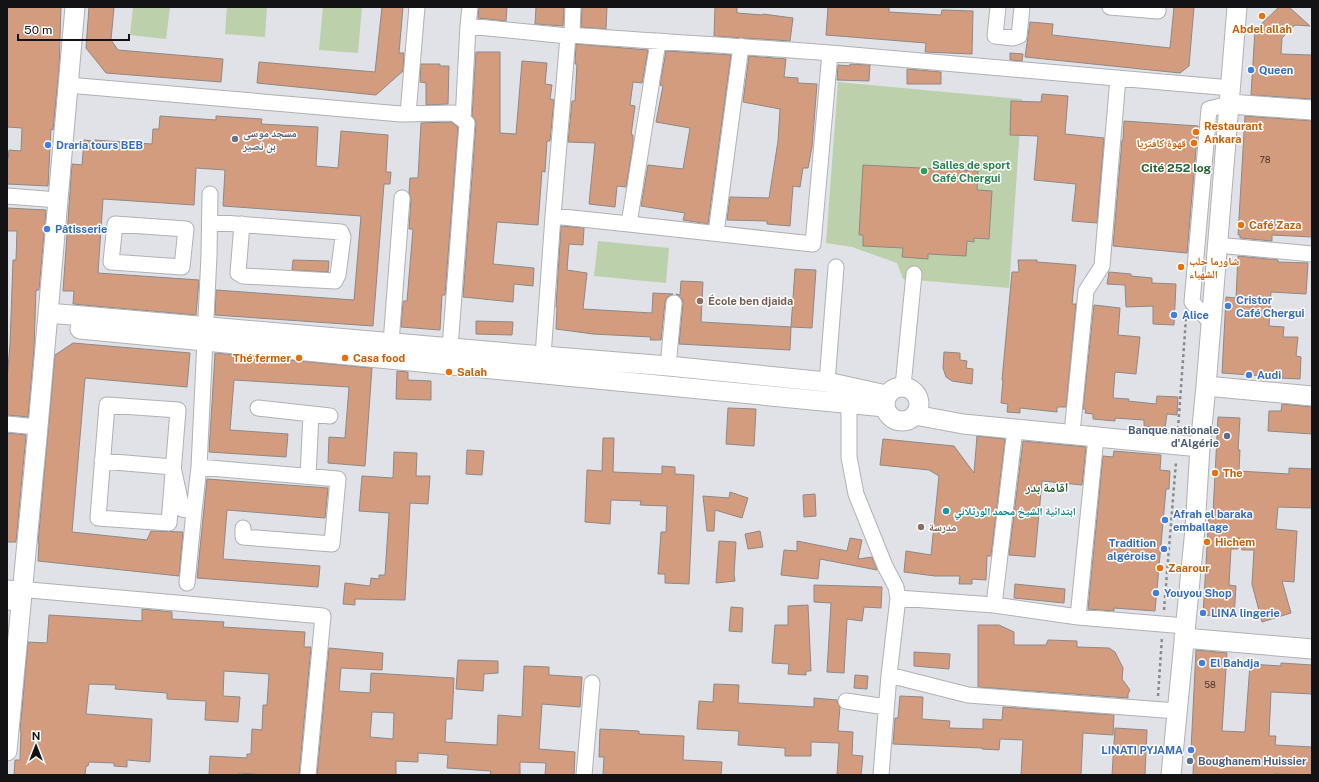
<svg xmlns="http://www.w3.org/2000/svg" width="1319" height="782" viewBox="0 0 1319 782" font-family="'Public Sans','Noto Naskh Arabic',sans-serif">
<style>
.green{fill:#bcd0ac}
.building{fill:#d49c7e;stroke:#8d8886;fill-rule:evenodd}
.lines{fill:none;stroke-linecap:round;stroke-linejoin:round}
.minor-casing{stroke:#b0b0b5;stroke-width:17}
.major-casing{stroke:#b0b0b5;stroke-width:21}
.path{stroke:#88898c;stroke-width:2.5;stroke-dasharray:3 3;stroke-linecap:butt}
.minor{stroke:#fff;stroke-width:15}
.major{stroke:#fff;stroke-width:19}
.food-dot{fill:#e8710a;stroke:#fff;stroke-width:1.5}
.shop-dot{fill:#3f7fe0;stroke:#fff;stroke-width:1.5}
.worship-dot{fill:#6b7280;stroke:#fff;stroke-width:1.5}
.leisure-dot{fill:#2e9e5b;stroke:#fff;stroke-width:1.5}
.education-dot{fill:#8d6e63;stroke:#fff;stroke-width:1.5}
.service-dot{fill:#5c6f8a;stroke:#fff;stroke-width:1.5}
.culture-dot{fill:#0f9aa8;stroke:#fff;stroke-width:1.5}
.labels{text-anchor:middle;stroke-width:3;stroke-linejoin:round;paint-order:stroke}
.number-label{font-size:9px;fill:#43352f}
.food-label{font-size:11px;font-weight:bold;fill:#c56008;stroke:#fff;text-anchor:start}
.shop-label{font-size:11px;font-weight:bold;fill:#366cbe;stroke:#fff;text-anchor:start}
.worship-label{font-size:11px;font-weight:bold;fill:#5b616d;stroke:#fff;text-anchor:start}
.leisure-label{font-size:11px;font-weight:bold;fill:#27864d;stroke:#fff;text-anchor:start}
.education-label{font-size:11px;font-weight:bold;fill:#785e54;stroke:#fff;text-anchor:start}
.service-label{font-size:11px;font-weight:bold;fill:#4e5e75;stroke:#fff;text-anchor:end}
.culture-label{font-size:11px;font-weight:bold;fill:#0d838f;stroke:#fff;text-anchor:start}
.neighbourhood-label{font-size:12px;font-weight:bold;fill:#236333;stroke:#fff}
.quarter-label{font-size:13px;font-weight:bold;fill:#236333;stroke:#fff}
</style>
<rect width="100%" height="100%" fill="#e1e2e7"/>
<path class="green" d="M133,7H170L166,39L130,35Z
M227,7H267L265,37L225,34Z
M323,7H362L358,53L319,50Z
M838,82L1022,99L1009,288L903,279L897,263L852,247L826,243Z
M598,241L669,248L666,283L594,276Z"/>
<path class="building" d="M7,7H61L59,69L53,130L51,129L48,186L7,184V159H8L9,150L21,151L22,128L7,127Z
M89,7H114L111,40L118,50L223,59L221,82L106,73L86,48Z
M382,7H403L399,53H404L403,71L376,95L257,83L259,62L375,72Z
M479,7H507L506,21L478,18Z
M536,7H564L563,26L535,24Z
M582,7H607L606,29L581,27Z
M715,7H737V13L763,15V14L793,18L790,41L714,36Z
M828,7H889V12L941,15L942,10L973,11L972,54L925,52L926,43L826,35Z
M1174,7H1194L1189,66L1180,73L1025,57L1030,22L1053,24L1052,35L1170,48Z
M1279,7H1289L1310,26L1295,25L1282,38L1281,54L1312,55V99L1251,95L1255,30Z
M576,44L648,50L642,83L633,82L630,105L635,106L631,135H633V145L626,187L617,186L615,207L589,204L595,143L568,142L572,101H575L577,64H575Z
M666,51L731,55L708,224L683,220L685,213L641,206L648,165L683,169L690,128L656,122L663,86L660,85Z
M476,52H500V133L516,134L522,61L547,63L545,84L552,85L550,99L554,100L550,141H547L545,172L542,171L538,225L497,222L493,264L534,268L533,286L514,284L513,302L463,297L476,124L475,119L472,116Z
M1010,53L1023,54L1022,61L1010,60Z
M749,56L786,59L784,77L798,78V83L817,84L812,147L808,168H803L800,187L793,186L790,226L767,224V221L727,220L730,197L769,198L778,141L780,109L743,102Z
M421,64H440V66H449L448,104L426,105V83L420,82Z
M850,64L870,65L869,81L837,80L838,65L850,66Z
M907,69L941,72V84H907Z
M1042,94L1068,96L1065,134L1104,138L1097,223L1072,221L1076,184L1034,180L1038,136L1010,135L1011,101L1041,102Z
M160,116L216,120V116L262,119L261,124L318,127L316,166L338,168L341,131L388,135L386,172H391L390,184H384L373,326L215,315L216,290L354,300L361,216L223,206L225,170L196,168L194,205L103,199L98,273L199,280L196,315L73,304L74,291H63L72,164L82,165L84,140L94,141V140L152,144L153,129H159Z
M1245,116L1312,121V237L1272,235V241L1240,238V235H1238Z
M1124,121L1198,126L1187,253L1113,246L1122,140H1123Z
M451,122L458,127L445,295H442L440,330L401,327L403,301H407L413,229H409L411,199L409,193L410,178H418L421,123Z
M863,165L978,171L977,190L992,191L989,239L974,238V242L967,241L966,256L928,254V259L902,257L903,248L863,246V235H859Z
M7,208L46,210L39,290H36L34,349L28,417L7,415V380L10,344L13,260H16L17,231H7Z
M561,226L584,228L583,245L569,244L567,270L587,273L583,309L652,313L653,293L673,294L667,297L665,302L661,340H650L651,337L593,334L556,329L557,307H556Z
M1238,256L1278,260V262L1308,263L1306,294L1271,292L1269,326L1284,327L1283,337H1298L1296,356L1301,357L1300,379L1279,378V377L1222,373L1226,297L1236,298Z
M293,260L329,261L328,272L292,270Z
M1018,260H1037V262L1076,265L1072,304H1076L1066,407H1057V412L1020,408V413L1007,412L1008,404L1001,403L1003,380H1002L1012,272H1019Z
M795,269L816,270L812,328L791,327Z
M1109,272L1131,274V276L1152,278V283L1176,284L1174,325L1153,324V306L1126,307L1125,285L1107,284Z
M681,281L703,282L701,322L791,327L790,350L679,344L683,303L682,299L676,294L680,295Z
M1094,305L1120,308L1118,335L1140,337L1136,374L1115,372L1113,398L1129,399L1128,401L1156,404L1157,396L1178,397L1177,415L1167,414L1165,428L1144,426V420L1115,418V421L1093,419V414L1085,413L1086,409H1083Z
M476,321L513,322L512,335L476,334Z
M73,343L190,353L187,387L85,378L72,532L147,540L151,531L183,532L179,576L38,561L39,543H38L55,355Z
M944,352L960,353V360L967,361L966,368L973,369L972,384L952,381L946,377L943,368Z
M215,353L372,368L365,466L328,463L329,437L345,438L349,387L234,380L230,430L288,434L286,457L209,452Z
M397,371L408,372V380L431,381V400L396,399Z
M1282,404L1312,407V434L1268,431L1269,411H1281Z
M728,408L756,409L754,446L726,444Z
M1218,417L1240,418L1238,450H1240L1239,471L1289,474V468L1312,469V508L1278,507L1276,529L1297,531L1294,582L1282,581L1291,613L1262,622L1252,584L1254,550H1242L1239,537L1238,549H1231L1229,585L1236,586L1234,617L1203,615L1209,513H1213Z
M7,433L26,435L16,542H7Z
M977,436L1005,439L991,556H987L986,580L972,579V584H959L960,576H935L904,572L906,551L931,555L939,476L929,470L880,465L883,439L954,446L974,473Z
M603,438H614L613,472L662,474V466L675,467V474L694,475L689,584L665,583V574H658L661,532H666L667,506L640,505L641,501L611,500L610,524L585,522L587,470L602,471Z
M1023,441L1086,447L1082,485L1042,481L1035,557L1009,555Z
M467,450L484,451L482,475L466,474Z
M1114,451L1161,455L1160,470L1170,471L1169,489H1166L1155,611L1114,608V611L1088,609L1103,456L1113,457Z
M394,452L417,453L416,476H430L428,504L410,503L405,600L355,599V605L343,604L345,583L370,586L371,578L379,579V575H385L389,513L359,511L362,476L393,478Z
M207,479L328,488L325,518L227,510L223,559L320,566L318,587L197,578Z
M730,492L748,498L742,518L715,510L714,531H707L703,496L729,498Z
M815,494L816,516L804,517L803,495Z
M760,531L763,547L748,549L745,534Z
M850,538L862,540L858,559L872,557L877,570L820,559L818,579L781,575L784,550L797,551V541L847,551Z
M719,541L736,542L734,574L735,581L716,583Z
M1015,584L1065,589L1064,603L1014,598Z
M814,585L882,587L881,608L864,607L862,621L847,619L844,673L827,672L831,603L814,602Z
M808,605L811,671H806V675L788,674L789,664L772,663L775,625H788V606Z
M731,607L743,608L742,632L729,631Z
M142,609L172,612V619L224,622L223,627L305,632L304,647H311L299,775H266L239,773V775H209L210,756L247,758V754H251L252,729L262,730L263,705H267L269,674L224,671L223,696L240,697L238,722L205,720L206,701L167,699V693L115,689L116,685L89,684L86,714L152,719L150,762L127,760V767L114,766V763L89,762L88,766H86L85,775H14L15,760H20L21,731H20L28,642L47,643L49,615L142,621Z
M978,625H999L1014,632V645H1046L1048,640L1077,641V647L1109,648L1115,652L1123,668L1122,679L1130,690L1128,694V698L978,687Z
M329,648L383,653L382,670L341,668L339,691L370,693L371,673L454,678L452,719H446L445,742L497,745L498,715L522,717L524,666L549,667V675L582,677L580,707L542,704L539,749L575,752L574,775H545L546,763L520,762V775H490L491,771L447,768L448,755L418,753V762L396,761V775H317ZM372,712L394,713L393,739L370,737Z
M1196,650L1227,653L1222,731L1245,732L1250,664L1281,666V663L1312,665V694L1271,692L1269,736H1276L1275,745L1312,747V775L1274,774V775H1193L1194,750H1191Z
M914,652L950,654L949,669L914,666Z
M458,660L498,661V673L484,674L483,691L456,689Z
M855,675L868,676L867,689L854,688Z
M714,684L739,685L738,703L814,707V698L837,700L838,704L840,707L838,731L853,732L852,755L863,756L861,775H837L839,743L811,742V756H785V748L738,745L739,731L697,729L699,701L713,702Z
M900,696L923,697L922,719L950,721L949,728L983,729V719L1002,720L1003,707L1114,715L1113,735L1083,733L1081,775H1021L1023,740L1000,739L999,750L982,749V748L893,744L895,718H898Z
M1115,728L1147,730L1145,775H1112Z
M600,729L639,731V734L684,736L683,760L722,762L721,775H603L604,757H599Z"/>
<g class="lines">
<g class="minor-casing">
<path id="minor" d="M998,7L995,36L1013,38L1019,36L1022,7
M1110,7L1158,11V7
M468,26L470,7
M572,35L573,7
M658,42L629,224L813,244L830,53
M68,85L401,114L454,113L467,123L450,348
M408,114L417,7
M463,120L468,26L568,36L572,35C658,42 744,46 830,53C964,64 1097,77 1231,88
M7,196L58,200
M553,216L629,224
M210,222L341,232L343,237L338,275L335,281L243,276L238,273L242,224
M115,224L186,229L182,267L111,262Z
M716,233L741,46
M1217,245L1312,254
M1211,323L1192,302L1209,109L1229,104
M391,343L402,198
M543,356L553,216L568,36
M668,366L674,303
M827,382L836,267
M903,386L914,274
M849,404V457L856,494L885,566L896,587L898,598L889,675L881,775
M107,405L178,410L169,523L98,518Z
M258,408L330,416
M1073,423L1086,291L1102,266L1118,78
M7,424L38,427
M102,461L173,467L182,509L194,511L187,583
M199,467L209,255L210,194
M308,476L311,414
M194,511L199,467L338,479L332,544L243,537V528
M7,588L323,616L308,775
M898,598L994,605L1078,617L1185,626
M7,602L21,603
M994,605L1015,429
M1078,617L1096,437
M889,675L968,695L1177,711
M846,701L886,707
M584,775L592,683"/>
</g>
<g class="major-casing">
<path id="major" d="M1229,104L1312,110
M48,313L543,356L668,366L827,382L886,395
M80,329L885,407
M1206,386L1312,396
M885 404a17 17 0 1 1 34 0a17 17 0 1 1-34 0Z
M915,415L963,424L1200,447
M1184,638L1312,649
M7,751L38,427L75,7
M1171,775L1195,529L1200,447L1206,386L1237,7"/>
</g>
<path class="path" d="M1178,429L1186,318
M1164,610L1176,462
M1158,696L1162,637"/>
<use href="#minor" class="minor"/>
<use href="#major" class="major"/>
</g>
<g class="food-dot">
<circle cx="1262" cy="16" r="4"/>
<circle cx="1196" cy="132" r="4"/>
<circle cx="1194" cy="143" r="4"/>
<circle cx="1241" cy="225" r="4"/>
<circle cx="1181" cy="267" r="4"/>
<circle cx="299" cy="358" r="4"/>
<circle cx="345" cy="358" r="4"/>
<circle cx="449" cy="372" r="4"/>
<circle cx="1215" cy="473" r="4"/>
<circle cx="1207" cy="542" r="4"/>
<circle cx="1160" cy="568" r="4"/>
</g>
<g class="shop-dot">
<circle cx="1251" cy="70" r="4"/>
<circle cx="48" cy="145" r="4"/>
<circle cx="47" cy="229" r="4"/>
<circle cx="1228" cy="306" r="4"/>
<circle cx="1174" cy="315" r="4"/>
<circle cx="1249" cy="375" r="4"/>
<circle cx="1165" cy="520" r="4"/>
<circle cx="1164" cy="549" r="4"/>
<circle cx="1156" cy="593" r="4"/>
<circle cx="1203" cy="613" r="4"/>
<circle cx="1202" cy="663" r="4"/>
<circle cx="1191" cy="750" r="4"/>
</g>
<circle class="worship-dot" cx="235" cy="139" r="4"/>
<circle class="leisure-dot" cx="924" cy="171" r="4"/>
<g class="education-dot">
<circle cx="700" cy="301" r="4"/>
<circle cx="921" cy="527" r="4"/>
</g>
<g class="service-dot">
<circle cx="1227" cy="436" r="4"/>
<circle cx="1190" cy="761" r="4"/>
</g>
<circle class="culture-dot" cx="946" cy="511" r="4"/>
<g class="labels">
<g class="number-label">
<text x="1265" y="163">78</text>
<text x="1210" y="688">58</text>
</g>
<g class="food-label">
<text x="1262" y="33" text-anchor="middle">Abdel allah</text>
<text x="1204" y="130">Restaurant<tspan x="1204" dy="13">Ankara</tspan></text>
<text x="1186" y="147" text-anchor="end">قهوة كافتريا</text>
<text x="1249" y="229">Café Zaza</text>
<text x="1189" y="265">شاورما حلب<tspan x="1189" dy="13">الشهباء</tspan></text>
<text x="291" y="362" text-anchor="end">Thé fermer</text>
<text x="353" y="362">Casa food</text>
<text x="457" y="376">Salah</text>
<text x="1223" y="477">The</text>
<text x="1215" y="546">Hichem</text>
<text x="1168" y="572">Zaarour</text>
</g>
<g class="shop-label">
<text x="1259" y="74">Queen</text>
<text x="56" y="149">Draria tours BEB</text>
<text x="55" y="233">Pâtisserie</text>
<text x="1236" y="304">Cristor<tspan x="1236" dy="13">Café Chergui</tspan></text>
<text x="1182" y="319">Alice</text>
<text x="1257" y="379">Audi</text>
<text x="1173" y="518">Afrah el baraka<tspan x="1173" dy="13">emballage</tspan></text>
<text x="1156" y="547" text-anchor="end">Tradition<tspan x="1156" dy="13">algéroise</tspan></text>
<text x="1164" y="597">Youyou Shop</text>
<text x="1211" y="617">LINA lingerie</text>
<text x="1210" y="667">El Bahdja</text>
<text x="1183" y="754" text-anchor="end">LINATI PYJAMA</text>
</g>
<g class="worship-label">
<text x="243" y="137">مسجد موسى<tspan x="243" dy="13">بن نصير</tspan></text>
</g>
<g class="leisure-label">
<text x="932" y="169">Salles de sport<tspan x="932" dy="13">Café Chergui</tspan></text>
</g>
<g class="education-label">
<text x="708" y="305">École ben djaida</text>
<text x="929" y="531">مدرسة</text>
</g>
<g class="service-label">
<text x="1219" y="434">Banque nationale<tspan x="1219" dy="13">d'Algérie</tspan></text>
<text x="1198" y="765" text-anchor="start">Boughanem Huissier</text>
</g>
<g class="culture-label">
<text x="954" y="515">ابتدائية الشيخ محمد الورثلاني</text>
</g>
<g class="neighbourhood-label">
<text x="1176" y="172">Cité 252 log</text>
</g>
<g class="quarter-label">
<text x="1047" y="492">اقامة بدر</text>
</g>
</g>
<rect width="1319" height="782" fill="none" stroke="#131315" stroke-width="16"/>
<g transform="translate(36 746)" stroke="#ffffff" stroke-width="3" paint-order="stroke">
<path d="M0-3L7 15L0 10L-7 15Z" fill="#131315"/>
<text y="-6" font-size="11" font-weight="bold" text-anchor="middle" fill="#131315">N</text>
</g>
<path d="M18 34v6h111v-6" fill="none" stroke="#131315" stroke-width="2"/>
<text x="24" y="34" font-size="12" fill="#131315" stroke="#ffffff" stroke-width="3" paint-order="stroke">50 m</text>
</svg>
